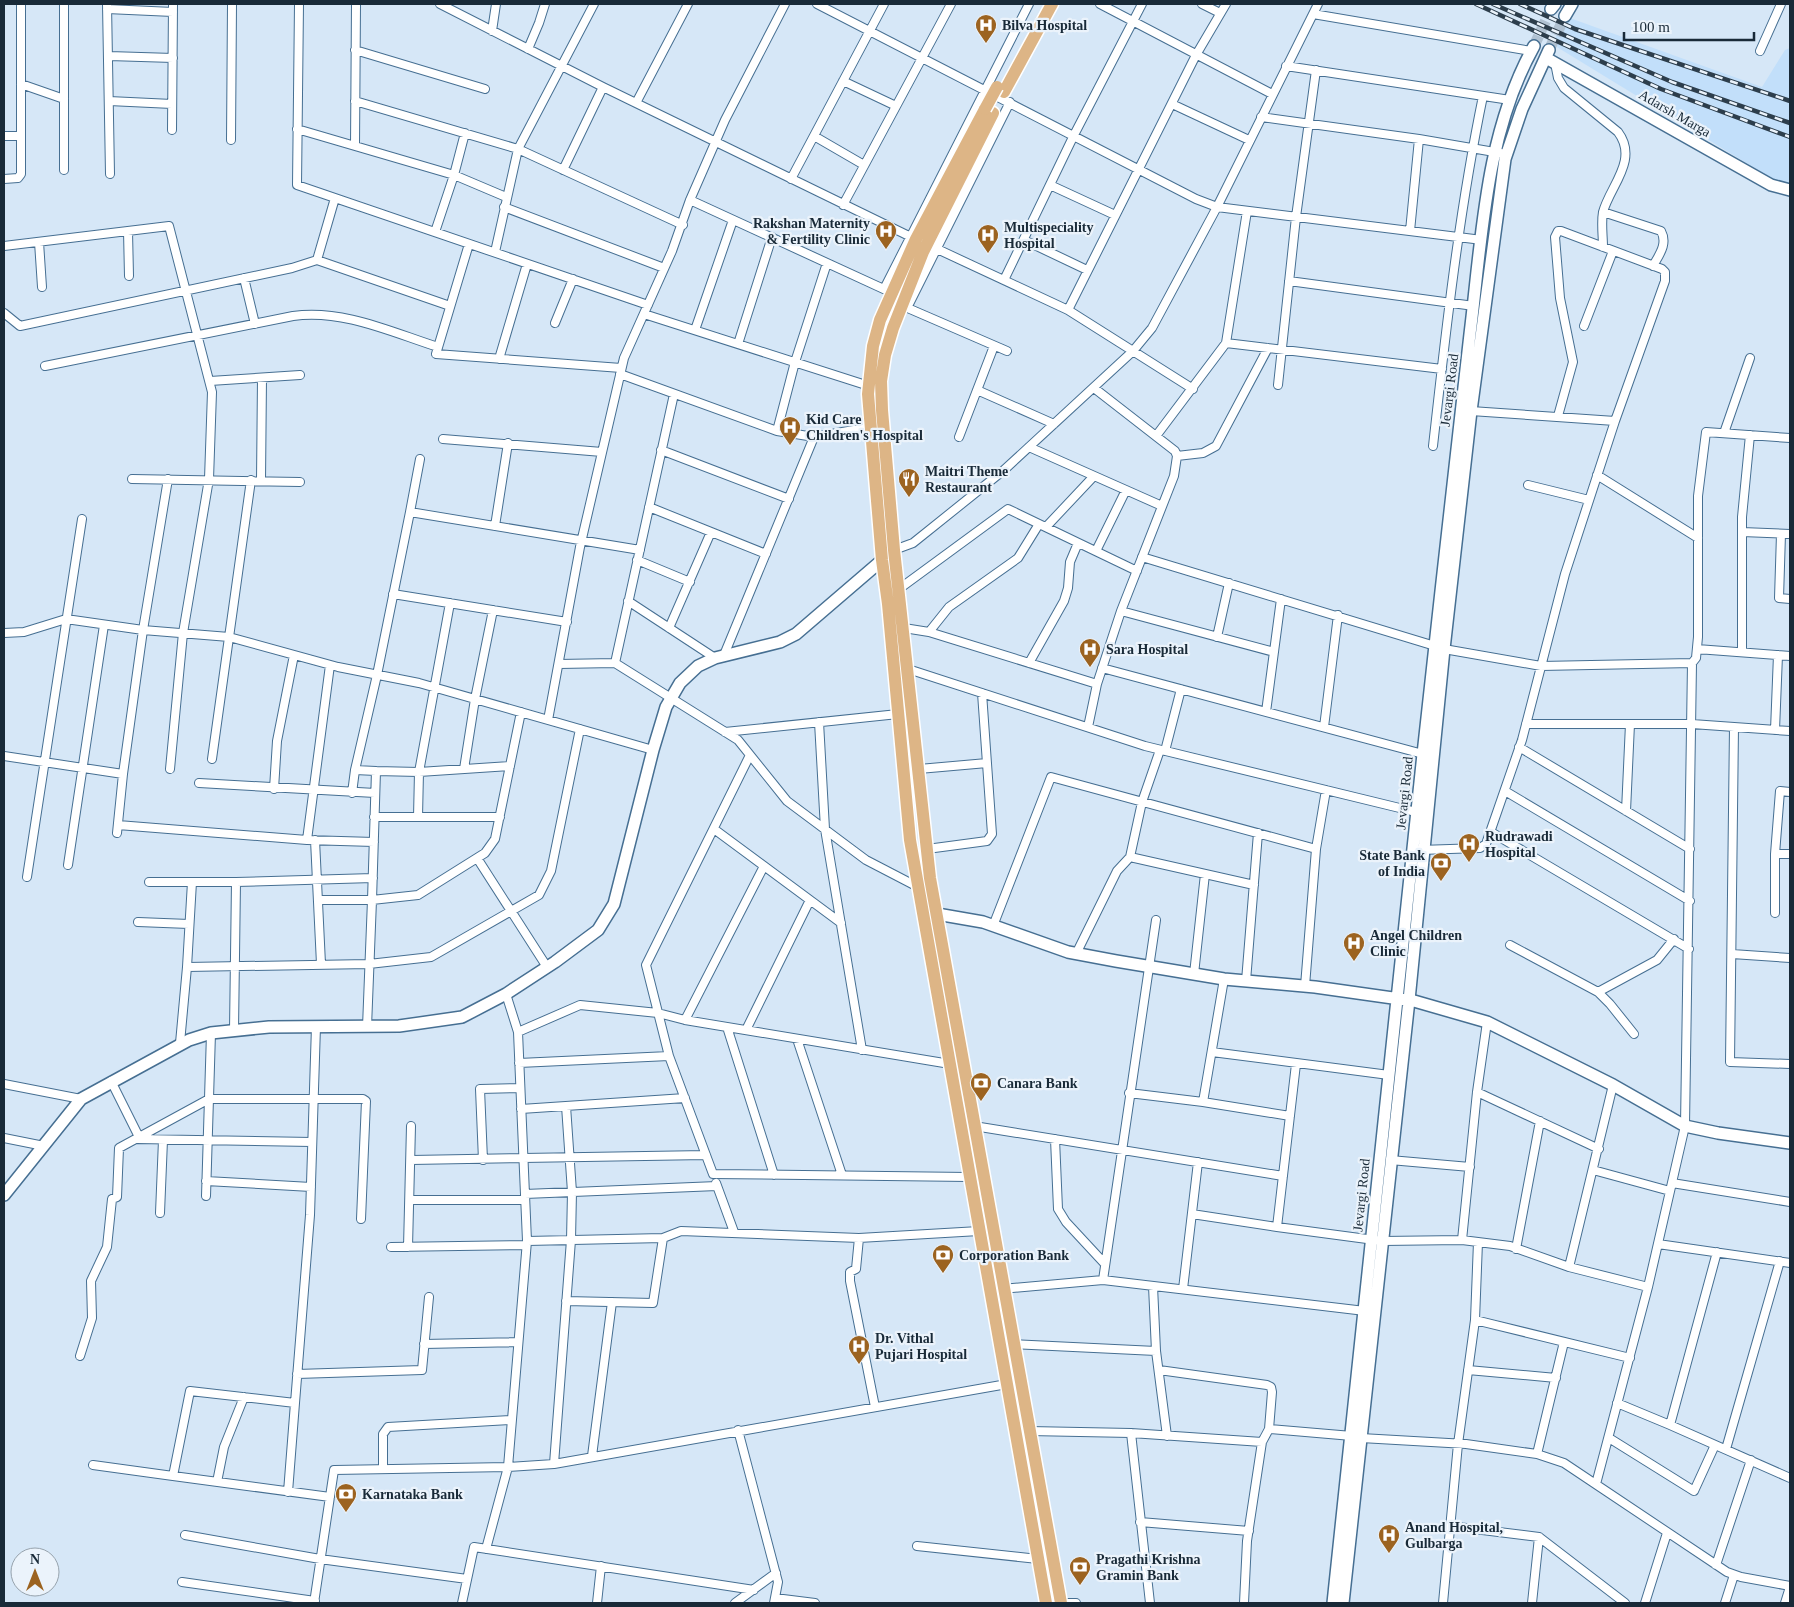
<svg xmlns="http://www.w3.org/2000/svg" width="1794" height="1607" viewBox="0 0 1794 1607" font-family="Georgia,serif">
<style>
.built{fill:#c2dffa}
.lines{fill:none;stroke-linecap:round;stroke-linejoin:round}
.secondary-tunnel{stroke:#b0c1d1;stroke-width:11;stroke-dasharray:11 5.5;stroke-linecap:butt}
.street-casing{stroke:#466f92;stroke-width:10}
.secondary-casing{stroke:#466f92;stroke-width:14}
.primary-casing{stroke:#fff;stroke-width:15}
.street{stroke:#fff;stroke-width:8}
.secondary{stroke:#fff;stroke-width:11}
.primary{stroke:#ddb586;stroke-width:12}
.rail-casing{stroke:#2d3e4c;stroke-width:4.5}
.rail{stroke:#ebf3fb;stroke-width:2.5;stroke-dasharray:8;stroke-linecap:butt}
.primary-bridge-casing{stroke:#fff;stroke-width:15;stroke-linecap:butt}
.primary-bridge{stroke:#ddb586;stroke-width:12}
.labels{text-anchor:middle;stroke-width:4.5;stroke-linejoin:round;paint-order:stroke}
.poi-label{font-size:14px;font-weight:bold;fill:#192a38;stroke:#ebf3fb;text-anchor:start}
.street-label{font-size:14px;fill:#192a38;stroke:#ebf3fb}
</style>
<rect width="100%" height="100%" fill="#d6e7f7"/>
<path class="built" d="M1567,17L1762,87L1785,50L1790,48V184L1774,180L1552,44Z"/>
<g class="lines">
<path class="secondary-tunnel" d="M1534,46L1551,9
M1549,50L1565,16"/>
<g class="street-casing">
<path id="street" d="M107,4L110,174
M299,4L297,185L648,305
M440,4L603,87L909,236
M817,4L1196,199L1217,207L1482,240
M1100,4L1272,94
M1202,4L1220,13
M107,9L173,12
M1313,14L1531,51
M492,31L496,4
M528,49L539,23L545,4
M355,50L485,89
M1760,51L1781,4
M109,56L173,58
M1555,63L1558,78L1564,88L1618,132C1639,160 1610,186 1603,212C1601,223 1603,236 1603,247
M1286,66L1510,100
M843,81L896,106
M21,84L64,99
M109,101L172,104
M355,101L518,149L683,225
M636,103L688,4
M1172,104L1249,140
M1261,117L1419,139L1506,154
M297,129L355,146L356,4
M172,130L173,4
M4,136H21
M814,136L864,165
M231,140L232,4
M355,146L454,175L506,197
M64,170V4
M563,170L603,87
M4,179L18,178L21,174V4
M791,179L884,4
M1050,185L1115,215
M690,200L888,291
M843,205L951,4
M504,207L664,268
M1247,211L1226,343L1442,369
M1603,212L1661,231C1668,244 1659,255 1653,266
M128,231L129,276
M1410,231L1419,139
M435,232L454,175L465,133
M1024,240L1087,270
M39,242L42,287
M469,244L436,354L621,368
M4,246L169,226L212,392L209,479L183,633L170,769
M935,248L1068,310L1193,389
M495,252L518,149L594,4
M317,260L335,198
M827,263L795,362L777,431L814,437L871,427
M244,278L255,324
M1004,280L1074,135L1142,4
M1289,281L1474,306
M884,289L1029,4
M903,306L1007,351
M907,308L1010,102
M1068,310L1196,55L1226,4
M4,313L20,326L292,268L317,260L450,306
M644,314L869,386
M555,323L573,279
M1584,326L1613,251
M695,330L733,220
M738,344L772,237
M499,359L527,264
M45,366L293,316C343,309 391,332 438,347
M620,374L777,431
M210,381L300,375
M1278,385L1296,217L1316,70
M977,390L1054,424
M674,394L615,663L738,740L787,801L866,860L918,887
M1558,416L1573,362L1560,298L1555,237L1558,231H1561L1662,269L1665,272V281L1615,421
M1724,433L1750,358
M1156,436L1226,343
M959,437L994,346
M443,439L602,452
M1433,446C1446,329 1459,212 1483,96
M1029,447L1162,506
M661,450L789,499
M1177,456L1203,453L1216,446L1268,348
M1597,475L1698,538
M132,479L300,482
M261,480L262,378
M1528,485L1589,500
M649,507L766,554
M410,512L420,459
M495,526L508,443
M1046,527L1094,476
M1742,532L1790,534
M1781,534L1779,598L1790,599
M894,550L913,543L1004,470L1133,351L1152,328L1217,207L1318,4
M1096,551L1126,490
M1142,557L1435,646
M637,560L690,582
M899,589L1008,509L1137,571
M393,594L567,622
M628,601L715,658
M1121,611L1274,652
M669,628L711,532
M904,628L929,632L1097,684L1121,611L1174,476L1177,456L1175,451L1094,388
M929,632L949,607L1018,558L1039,524
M4,633L24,632L66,619L143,630L229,637L338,667L419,683L653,750
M1217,637L1229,583
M1444,649L1541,666L1692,663L1696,658L1698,637V496L1706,432L1790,438
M1697,649L1790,656
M1742,652V517L1750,435
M724,655L814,437
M1029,663L1064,601L1068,588L1070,562L1078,543
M559,664L615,663
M1102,668L1423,754
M908,669L1145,746L1416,812
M1266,712L1281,599
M548,720L580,547L624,358L672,251L690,200L725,120L785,4
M819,722L825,829L862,1050
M1526,724H1692L1790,731
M1088,727L1097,684
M1324,727L1338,615
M1734,727L1730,1062L1790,1064
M1775,730L1778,655
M725,732L898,714
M1519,747L1690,849
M1160,750L1142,802L1130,857L1254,885
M1165,751L1181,689
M750,755L646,965L669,1056L713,1174L969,1177
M4,756L123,774L143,630L168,479
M212,759L251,480
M464,769L475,699L493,610
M919,769L987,763
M376,771L355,770L377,675L410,512L640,550
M199,783L375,793
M274,789L277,741L294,655
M1505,791L1690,901
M1790,792L1780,791L1775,854H1790
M352,793L355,770
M1626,811L1630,724
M374,817H500
M418,817L419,772L450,603
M118,825L307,840L374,842
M714,829L841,923
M1491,832L1689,949
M117,833L123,774
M307,840L330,665
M315,840L321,964
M927,849L987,841L992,834L982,693
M1420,850L1480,848L1486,844L1522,740L1565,574L1615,421L1471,411
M1775,854V913
M477,858L547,967
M68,865L104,625
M27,877L82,519
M149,882H236
M318,900H372L376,771L419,772L510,766
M138,922L189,924
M993,926L1051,777L1316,849L1326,790
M1510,945L1598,992L1610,1004L1634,1034
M1076,954L1117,871L1130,857
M1732,954L1790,958
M187,967L192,882
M1194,974L1205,874
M1246,981L1258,833
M1305,986L1316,849
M1598,992L1657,960L1674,939
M685,1020L764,866
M316,1026L310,1215L295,1403L190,1391L173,1476L330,1497
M367,1027L372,900L418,895L485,853L495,839L521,712
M727,1027L774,1175
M234,1030L236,882L373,878
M746,1030L810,900
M518,1032L580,1005L658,1013L685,1020L950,1064
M797,1039L842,1175
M180,1043L187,967L369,964L431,957L539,895L551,871L580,729
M1212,1052L1389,1075
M519,1063L669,1056
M1296,1064L1277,1227L1382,1241L1462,1240L1510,1246L1569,1267L1613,1085
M111,1081L139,1137
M4,1084L81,1099
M1477,1092L1599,1149
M1129,1093L1203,1102L1224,979
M1203,1102L1290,1116
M521,1109L685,1098
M974,1126L1283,1176
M4,1138L44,1146
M137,1139L312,1142
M1055,1139L1058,1209L1066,1222L1105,1264
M411,1160L706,1155
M483,1160L480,1089L520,1088
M1390,1160L1470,1167
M1593,1170L1670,1191
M206,1181L311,1187
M716,1183L734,1232
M1672,1183L1790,1202
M525,1194L717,1186
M206,1196L211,1033
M410,1200H525
M160,1213L163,1140
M1192,1214L1277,1227
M859,1238L856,1269L850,1272V1281L875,1407
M1462,1240L1477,1092L1487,1022
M527,1241L663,1238L681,1231L859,1238L979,1231
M1658,1244L1790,1263
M391,1247L526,1245
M408,1247L411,1126
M1516,1249L1540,1121
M1569,1267L1648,1287
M1103,1280L1156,920
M1183,1289L1198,1162
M990,1290L1103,1280L1365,1311
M566,1301L653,1303L663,1238
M1475,1320L1630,1358
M424,1344L517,1342
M1013,1344L1156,1351L1153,1286
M1156,1351L1167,1436
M80,1356L92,1318L91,1281L107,1247L112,1199L117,1197L119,1148L209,1099H363L366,1101L361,1219
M1159,1370L1267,1385L1271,1387L1272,1392L1269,1429
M1468,1370L1556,1378
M297,1374L422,1370L429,1297
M1617,1403L1670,1425L1717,1252
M1670,1425L1790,1478
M738,1430L778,1582L774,1603
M1029,1431L1131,1433L1262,1442L1269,1429L1352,1436
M1131,1433L1150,1603
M1361,1438L1466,1444L1537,1454L1564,1463L1727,1572L1741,1577L1790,1586
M1609,1438L1694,1491L1715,1445
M1726,1449L1780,1261
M1537,1454L1564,1342
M592,1456L612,1302
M554,1464L571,1240L572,1192L566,1106
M93,1465L173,1476
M383,1469V1434L388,1427L511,1420
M217,1482L224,1447L244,1397
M1596,1484L1648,1287L1685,1126L1692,663
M288,1492L295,1403
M1140,1522L1249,1531
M1450,1526L1539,1537L1625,1603
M185,1535L320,1559L467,1579
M917,1546L1038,1559
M486,1549L508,1467L527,1241L518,1032L506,994
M1716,1565L1751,1460
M182,1582L315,1601
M775,1598L815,1603
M314,1603L334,1470L508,1467L554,1464L1007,1384
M462,1603L474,1547L754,1590
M597,1603L601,1566
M735,1603L776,1573
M1061,1603H1076
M1244,1603L1247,1541L1262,1442
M1443,1603L1458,1444L1475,1320L1478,1242
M1532,1603L1539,1537
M1645,1603L1667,1533
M1725,1603L1734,1575
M1785,1603L1790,1587"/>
</g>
<g class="secondary-casing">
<path id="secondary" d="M1551,9L1555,4
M1565,16L1572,4
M1546,58L1771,185L1790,190
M924,916L937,914L983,922L1068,952L1116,961L1224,979L1315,987L1414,1001L1487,1022L1613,1085L1685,1126L1718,1133L1790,1143
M4,1195L81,1099L189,1040L211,1033L269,1027L399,1026L462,1017L506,994L555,962L598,930L614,904L653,750L666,707L680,683L698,666L715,658L780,642L796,634L888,555
M1333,1603L1423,754C1439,614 1453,474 1470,334C1482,237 1485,134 1534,46
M1343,1603L1409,1000L1444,649L1471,411L1505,159L1522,109L1549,50"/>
</g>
<g class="primary-casing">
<path id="primary" d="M1004,92L1052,4
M985,109L916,239L880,320L873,346L868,394L882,560L888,604L910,840L1046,1603
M993,113L923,252L893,328L885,355L881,381L882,410L894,550L930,878L1061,1603"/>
</g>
<use href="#street" class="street"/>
<use href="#secondary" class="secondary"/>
<use href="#primary" class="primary"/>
<g class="rail-casing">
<path id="rail" d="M1476,4L1661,89L1790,137
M1493,4L1672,82L1790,123
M1520,4L1575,29L1790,101"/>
</g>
<use href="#rail" class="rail"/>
<g class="primary-bridge-casing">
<path id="primary-bridge" d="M985,109L997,87"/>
</g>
<use href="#primary-bridge" class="primary-bridge"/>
</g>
<defs>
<g id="hospital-pin" transform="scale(1.125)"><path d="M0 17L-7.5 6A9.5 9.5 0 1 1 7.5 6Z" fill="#9c6320" stroke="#ebf3fb"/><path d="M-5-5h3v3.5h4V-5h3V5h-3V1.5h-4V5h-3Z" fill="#fff"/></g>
<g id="restaurant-pin" transform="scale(1.125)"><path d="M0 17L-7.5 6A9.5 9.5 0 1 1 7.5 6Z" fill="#9c6320" stroke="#ebf3fb"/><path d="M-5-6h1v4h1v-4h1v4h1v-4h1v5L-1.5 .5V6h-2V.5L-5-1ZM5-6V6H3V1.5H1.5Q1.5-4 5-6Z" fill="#fff"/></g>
<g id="bank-pin" transform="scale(1.125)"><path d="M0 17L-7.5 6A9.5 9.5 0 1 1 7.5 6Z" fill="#9c6320" stroke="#ebf3fb"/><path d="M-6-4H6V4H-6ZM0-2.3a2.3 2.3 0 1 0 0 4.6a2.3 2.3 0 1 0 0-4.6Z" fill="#fff"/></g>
</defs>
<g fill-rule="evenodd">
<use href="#hospital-pin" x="986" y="25"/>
<use href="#hospital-pin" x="886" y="231"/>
<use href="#hospital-pin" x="988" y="235"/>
<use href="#hospital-pin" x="790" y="427"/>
<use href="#restaurant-pin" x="909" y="479"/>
<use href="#hospital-pin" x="1090" y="649"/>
<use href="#hospital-pin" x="1469" y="844"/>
<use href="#bank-pin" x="1441" y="863"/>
<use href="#hospital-pin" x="1354" y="943"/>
<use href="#bank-pin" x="981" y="1083"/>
<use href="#bank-pin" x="943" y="1255"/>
<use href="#hospital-pin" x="859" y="1346"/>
<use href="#bank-pin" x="346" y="1494"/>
<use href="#hospital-pin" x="1389" y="1535"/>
<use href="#bank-pin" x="1080" y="1567"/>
</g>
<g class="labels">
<g class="poi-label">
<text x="1002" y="30">Bilva Hospital</text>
<text x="870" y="228" text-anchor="end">Rakshan Maternity<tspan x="870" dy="16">&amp; Fertility Clinic</tspan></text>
<text x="1004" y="232">Multispeciality<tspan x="1004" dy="16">Hospital</tspan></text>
<text x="806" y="424">Kid Care<tspan x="806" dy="16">Children's Hospital</tspan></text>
<text x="925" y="476">Maitri Theme<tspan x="925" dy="16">Restaurant</tspan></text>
<text x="1106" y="654">Sara Hospital</text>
<text x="1485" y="841">Rudrawadi<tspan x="1485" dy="16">Hospital</tspan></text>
<text x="1425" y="860" text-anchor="end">State Bank<tspan x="1425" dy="16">of India</tspan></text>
<text x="1370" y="940">Angel Children<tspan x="1370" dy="16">Clinic</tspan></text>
<text x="997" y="1088">Canara Bank</text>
<text x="959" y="1260">Corporation Bank</text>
<text x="875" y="1343">Dr. Vithal<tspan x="875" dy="16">Pujari Hospital</tspan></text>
<text x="362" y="1499">Karnataka Bank</text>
<text x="1405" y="1532">Anand Hospital,<tspan x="1405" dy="16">Gulbarga</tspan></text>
<text x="1096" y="1564">Pragathi Krishna<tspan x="1096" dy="16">Gramin Bank</tspan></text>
</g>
<g class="street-label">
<text transform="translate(1675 113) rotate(30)" y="5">Adarsh Marga</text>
<text transform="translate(1449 390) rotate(-83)" y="5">Jevargi Road</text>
<text transform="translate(1404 793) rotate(-84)" y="5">Jevargi Road</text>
<text transform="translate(1361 1195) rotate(-84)" y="5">Jevargi Road</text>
</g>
</g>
<rect width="1794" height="1607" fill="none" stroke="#192a38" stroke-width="10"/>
<g transform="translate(35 1572)"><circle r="24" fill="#ebf3fb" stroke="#97a3ad"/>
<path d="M0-4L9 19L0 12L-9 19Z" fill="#9c6320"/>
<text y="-8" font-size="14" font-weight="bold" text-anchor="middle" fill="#192a38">N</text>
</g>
<path d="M1624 32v8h130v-8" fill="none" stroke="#192a38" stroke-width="2.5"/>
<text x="1632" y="32" font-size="15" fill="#192a38" stroke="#ebf3fb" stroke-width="4" paint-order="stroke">100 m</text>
</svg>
